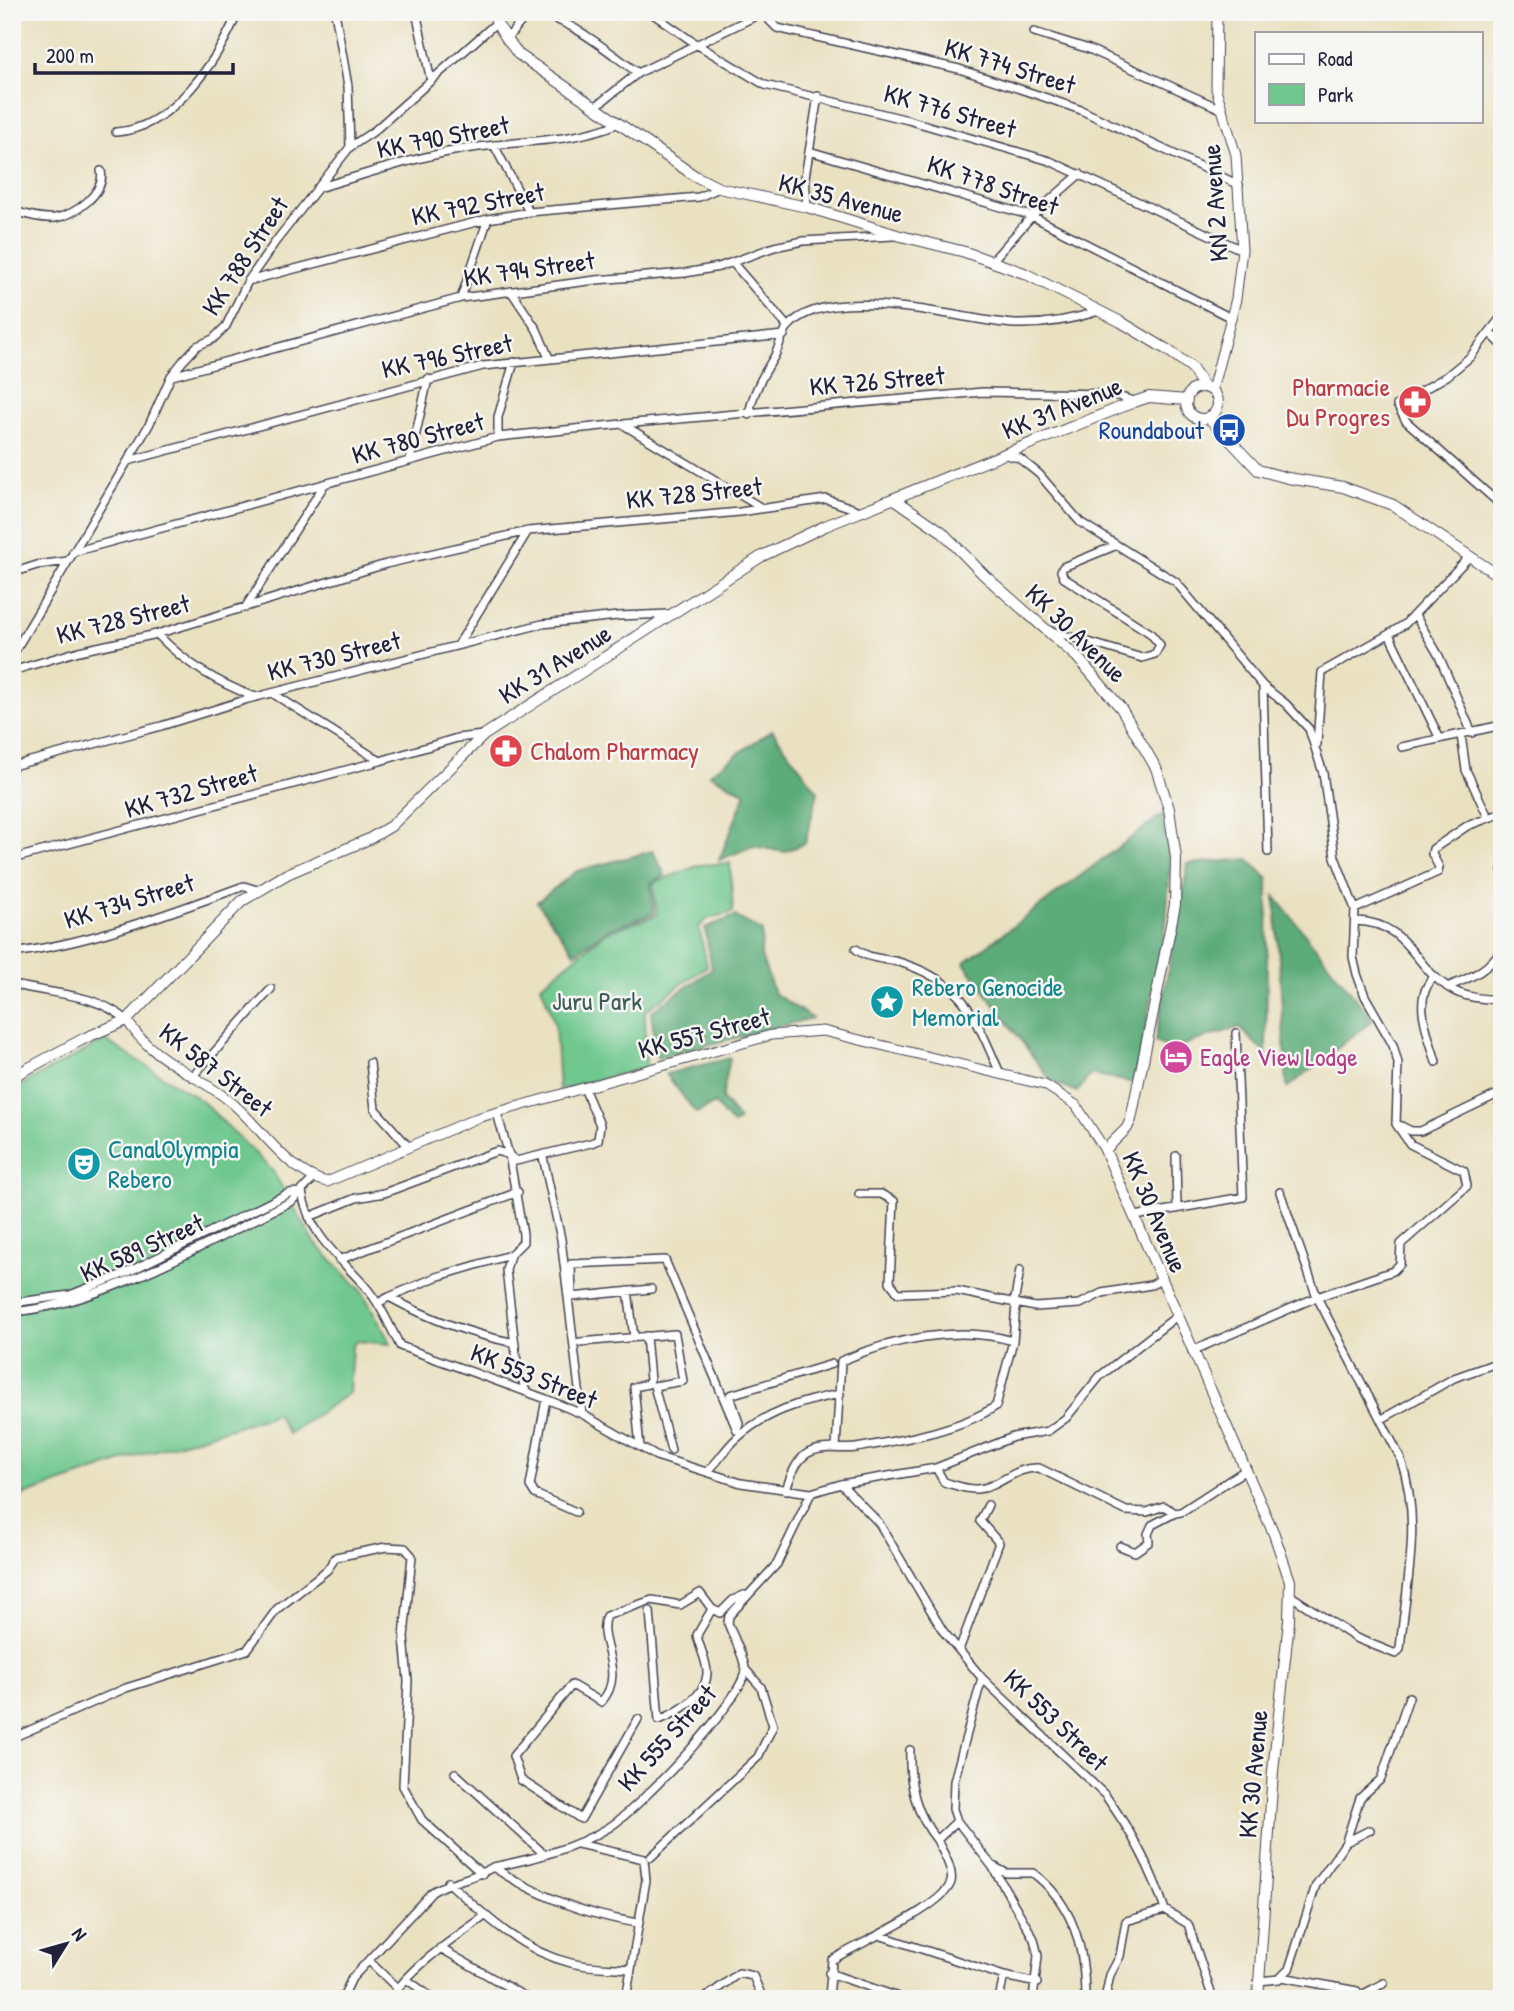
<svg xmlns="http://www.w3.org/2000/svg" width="1514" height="2011" viewBox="0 0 1514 2011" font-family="'Patrick Hand',sans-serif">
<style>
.green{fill:#70c88e;stroke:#497564;stroke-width:2}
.forest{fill:#5cac79;stroke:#3f675a;stroke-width:2}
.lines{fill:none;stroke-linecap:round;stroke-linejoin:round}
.minor-casing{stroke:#403f4f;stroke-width:10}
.tertiary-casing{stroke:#403f4f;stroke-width:11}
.secondary-casing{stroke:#403f4f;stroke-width:12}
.minor{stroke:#fff;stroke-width:7}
.tertiary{stroke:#fff;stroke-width:9}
.secondary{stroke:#fff;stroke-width:10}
.labels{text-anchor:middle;stroke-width:5;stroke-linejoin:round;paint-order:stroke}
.street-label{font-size:26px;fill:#22223b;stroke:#f6f6f2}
.health-label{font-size:26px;fill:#be3a42;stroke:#f6f6f2;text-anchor:end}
.transit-label{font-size:26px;fill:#164399;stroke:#f6f6f2;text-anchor:end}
.culture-label{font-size:26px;fill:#0d838f;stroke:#f6f6f2;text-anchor:start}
.park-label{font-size:26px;fill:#3d5c58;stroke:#f6f6f2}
.hotel-label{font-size:26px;fill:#b23c85;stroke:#f6f6f2;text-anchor:start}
</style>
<rect width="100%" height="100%" fill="#f6f6f2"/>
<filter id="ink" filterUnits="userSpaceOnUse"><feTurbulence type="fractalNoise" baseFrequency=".0143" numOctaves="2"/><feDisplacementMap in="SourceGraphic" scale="14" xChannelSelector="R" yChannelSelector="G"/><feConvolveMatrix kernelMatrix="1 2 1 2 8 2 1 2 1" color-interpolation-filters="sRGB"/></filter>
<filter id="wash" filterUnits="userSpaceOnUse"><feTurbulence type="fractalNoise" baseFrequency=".00686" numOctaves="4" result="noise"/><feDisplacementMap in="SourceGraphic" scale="28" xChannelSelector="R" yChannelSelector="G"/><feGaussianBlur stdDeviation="1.57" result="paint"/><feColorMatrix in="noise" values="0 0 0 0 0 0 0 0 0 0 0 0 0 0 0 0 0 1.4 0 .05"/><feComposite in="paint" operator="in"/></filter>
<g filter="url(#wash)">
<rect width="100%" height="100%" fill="#eae1c1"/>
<path class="green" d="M730,863L733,912L707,919L699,927L707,966L645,1011L646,1068L559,1090L555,1025L541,985L607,932L657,915L653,883L700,865Z
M105,1040L202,1101L272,1170L315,1243L362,1291L391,1344L357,1341L352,1346L349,1393L288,1434L277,1414L140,1455L12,1499V1090Z"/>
<path class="forest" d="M772,730L818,792L805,843L784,852L753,846L719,860L746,793L709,774Z
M1163,814L1170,865L1166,924L1135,1083L1091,1074L1077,1092L1051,1081L964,963Z
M653,851L665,875L651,883L654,913L607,930L575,953L537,902L577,871Z
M1248,859L1268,879L1266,1054L1239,1027L1171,1049L1155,1042L1188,864Z
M1275,896L1373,1020L1287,1088Z
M735,916L762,931L761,956L774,993L812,1018L657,1058L651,1012L712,969L705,928Z
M730,1058L722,1099L739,1120L733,1125L715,1104L696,1113L666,1074Z"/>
</g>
<g filter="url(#ink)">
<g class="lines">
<g class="minor-casing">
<path id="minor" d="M335,12L348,86L350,147
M416,12L431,81
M650,12L696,44L765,85L908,120L1050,161L1242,250
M762,13L777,28L959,69L1041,96L1081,110L1239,185
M1034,32L1089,49L1221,109
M506,40L528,13C566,14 607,51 638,73
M595,107L638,73L764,12
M116,132C173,129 218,59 238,12
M494,145L529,212
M809,151L1032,216L1231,318
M317,188C368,174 420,155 472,148C521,140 573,143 619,123
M807,207L805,177L818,96
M12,210C26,215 40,219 55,218C75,215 106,193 101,171
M992,261L1032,216L1080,174
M732,262L788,327
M248,281L488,219L529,212L699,197L719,188
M511,291L537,330L549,358
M461,298L488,219
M1502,316L1470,357L1447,376L1397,405L1406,421L1502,506
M1490,333L1502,345
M172,376L461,298L596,280L685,273L719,267L774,247L803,241L893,236
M749,415C752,394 763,375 774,357C779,348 781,336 787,328C826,279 962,321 1015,324C1044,325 1071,320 1099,311
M623,424L983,392L1111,394L1134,401
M498,437V417L514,362
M1006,455L1019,458L1039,474L1080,522L1176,582L1263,686L1286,704L1309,729L1323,773L1335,857L1355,909L1353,957L1357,974L1365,996L1393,1045L1398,1063L1396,1124L1410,1144L1464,1171L1467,1186L1401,1244L1400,1264L1393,1271L1317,1297L1192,1351
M410,460L428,379
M128,461L483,366L784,335
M73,552L498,437L622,424L760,507
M12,573L37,565L68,561
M245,608L323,487
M1415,615L1439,656L1472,733
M1048,630L1142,658L1155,654L1160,645L1150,633L1064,578L1061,571L1063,567L1117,545
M157,634C186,664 216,682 255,697
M458,645L528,531
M12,656L149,425L171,376L183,361L197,346L213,339L226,326L248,281L276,241L350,147L374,131L496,23
M12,671L79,651L157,634L386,564L528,531L740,512L826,499L863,512
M1263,686L1268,852
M272,693L380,761L457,738L483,735
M1461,735L1466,770L1488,817
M1440,739L1389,634L1405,624L1468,558
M1317,744L1322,672L1389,634
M1402,747L1502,725
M12,766L161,726L248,699L542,624L618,616L670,614
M12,859L380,761
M1502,869V870
M1355,909L1438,872L1439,867L1432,854L1433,849L1467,826L1502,813
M1356,921C1409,923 1411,964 1449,988C1464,998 1484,999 1502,1000
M856,949C869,960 886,958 902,963C966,984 974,1015 1000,1073
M12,953C92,943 169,913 244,886L257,890
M1434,977C1411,999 1429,1035 1436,1062
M12,984C55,996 91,991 127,1020
M1447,987C1468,979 1492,969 1502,947
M370,1063L375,1109L408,1146
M192,1077L271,989
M497,1113L509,1155L516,1161L591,1143L598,1140L600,1125L584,1088
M1397,1124L1411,1131H1421L1502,1092
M1176,1156L1177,1209
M543,1157L561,1239L582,1414
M302,1192C309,1234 337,1255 364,1285C380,1303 389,1324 400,1346L546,1399L582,1414L656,1456L741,1483L811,1493
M1280,1192L1317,1297L1400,1457C1423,1522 1406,1583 1400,1649L1396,1654L1356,1638L1291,1596
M859,1194H881L894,1201L890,1282L898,1293L957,1291L1035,1307L1080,1304L1102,1293L1151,1285L1161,1280
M1135,1216L1243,1197L1236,1033
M309,1217L356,1198L384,1193L497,1151L509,1155L523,1234V1242L510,1255L506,1270L517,1362L526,1392
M339,1260L518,1192
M651,1289L572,1297L571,1264L665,1260L737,1430L739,1423L730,1395L832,1364
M628,1291L634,1337
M389,1297L436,1277L510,1255
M12,1303L70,1295L126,1273L289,1193L301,1192
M378,1303L389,1297C429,1319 470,1334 515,1343
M1014,1304L1020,1270
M12,1312C103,1305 210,1241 292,1201L313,1179
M580,1342L675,1334L683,1381L654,1386L671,1450
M546,1399L530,1486L535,1494L576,1512
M1382,1419L1454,1378L1502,1361
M640,1447L634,1387L648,1384L650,1380L646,1336
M836,1448L841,1361C891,1339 960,1325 1013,1341
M936,1468L944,1482C955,1485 967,1490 977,1489C1000,1488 1014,1466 1039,1468L1126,1511L1147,1512L1164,1506L1175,1513L1181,1512L1247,1469
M707,1472C718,1462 725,1449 736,1439C765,1412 801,1401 840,1394
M841,1484L879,1523L943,1631L982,1678L1105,1795C1132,1832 1151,1867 1165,1910L1188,1924L1213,1999
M786,1490C790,1477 796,1460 808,1453C823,1445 841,1450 856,1448C901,1440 958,1431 996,1406L1013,1341L1016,1305
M1120,1546L1135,1552L1149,1542L1148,1534L1152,1525L1175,1513
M650,1611L659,1720C677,1713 706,1696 707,1674C708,1663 699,1647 697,1635L712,1609
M959,1650L999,1543L980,1521L988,1505
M982,1678L954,1781L953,1809L957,1821L992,1866L1034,1939L1038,1956L1033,1999
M638,1719L581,1819L521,1780L513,1756L572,1685L601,1702C628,1673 595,1640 606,1616L652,1600L680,1605L700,1593L712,1609L720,1613L733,1600L744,1595
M12,1738L126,1688L247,1650L277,1609L327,1570L336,1557L386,1547L405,1548L412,1556L404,1637L408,1681L403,1786L422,1820L482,1874
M910,1750C909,1784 915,1813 937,1840
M455,1773L544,1854
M1346,1841L1360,1798L1381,1779L1409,1697
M578,1844L644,1859L646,1880L626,1999
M651,1857L758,1757L773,1726L761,1687L745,1669
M993,1866L1006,1873H1033C1074,1904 1085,1949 1085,1999
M493,1867C539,1897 584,1914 637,1923
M448,1882C484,1915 521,1951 571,1963C590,1968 612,1967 631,1969
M882,1936L1004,1976L1037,1983
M440,1948L529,1999
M369,1961L397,1988
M829,1973L904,1999
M1282,1977L1357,1991L1360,1996L1384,1983
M406,1979L434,1999
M1259,1981L1279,1979L1289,1969L1316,1885L1346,1842L1370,1830
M342,1999L352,1978L432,1892C451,1880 474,1879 493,1867C533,1859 573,1849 608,1828C634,1813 748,1696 745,1668C743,1654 733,1637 728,1623L729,1616L777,1564L811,1493L841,1484L936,1468L1013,1437L1048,1431L1066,1418L1100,1376L1177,1316
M390,1999C414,1964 451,1941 485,1916
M704,1999L739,1973L753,1976L763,1999
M829,1999L832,1960C855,1945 944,1907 951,1882C954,1869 942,1851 937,1840L957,1821
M999,1999L1004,1976
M1105,1999L1110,1975L1120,1956L1126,1921L1165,1910"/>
</g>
<g class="tertiary-casing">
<path id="tertiary" d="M1212,390L1236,299L1242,250L1236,155L1216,89L1217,12
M127,1020C151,1061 198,1074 232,1103C262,1128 288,1173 327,1182L477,1118L771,1035L823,1031L1045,1085L1076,1105L1105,1150"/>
</g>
<g class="secondary-casing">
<path id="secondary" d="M496,12V23L518,54L695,176L719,188L807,207L897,235L965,252L1024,273L1121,322L1169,351L1191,367L1204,387
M1186 403a16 16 0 1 1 32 0a16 16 0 1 1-32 0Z
M1208,417L1258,470L1288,478L1343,487L1393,505L1502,578
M896,500L941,531L984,575L1077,657L1121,708L1156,768L1169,809L1176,858L1175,905L1131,1119L1127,1128L1105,1150L1274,1534L1290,1581L1289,1621L1273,1771L1258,1999
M12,1077L85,1038L127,1020L242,901L287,874L369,839L391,826L484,735L762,556L825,526L1134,402L1149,397L1187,400"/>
</g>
<use href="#minor" class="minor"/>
<use href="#tertiary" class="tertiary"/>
<use href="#secondary" class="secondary"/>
</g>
</g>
<defs>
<g id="pharmacy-disc" transform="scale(1.75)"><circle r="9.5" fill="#e0444e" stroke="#f6f6f2"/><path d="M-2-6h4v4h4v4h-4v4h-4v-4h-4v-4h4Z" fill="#fff"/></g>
<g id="bus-disc" transform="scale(1.75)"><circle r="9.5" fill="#1a4fb4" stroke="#f6f6f2"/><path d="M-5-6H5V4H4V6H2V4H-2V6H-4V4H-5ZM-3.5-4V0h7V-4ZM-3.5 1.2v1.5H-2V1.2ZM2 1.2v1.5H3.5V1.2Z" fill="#fff"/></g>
<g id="sight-disc" transform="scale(1.75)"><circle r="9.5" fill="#0f9aa8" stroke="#f6f6f2"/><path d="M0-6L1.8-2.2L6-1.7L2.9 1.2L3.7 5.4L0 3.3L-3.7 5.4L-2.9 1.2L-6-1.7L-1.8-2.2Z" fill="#fff"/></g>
<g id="hotel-disc" transform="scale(1.75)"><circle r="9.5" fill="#d1479c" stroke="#f6f6f2"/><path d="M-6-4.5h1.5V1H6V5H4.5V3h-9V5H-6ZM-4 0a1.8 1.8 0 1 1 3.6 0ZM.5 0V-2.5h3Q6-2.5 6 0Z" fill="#fff"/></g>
<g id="theatre-disc" transform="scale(1.75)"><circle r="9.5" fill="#0f9aa8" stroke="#f6f6f2"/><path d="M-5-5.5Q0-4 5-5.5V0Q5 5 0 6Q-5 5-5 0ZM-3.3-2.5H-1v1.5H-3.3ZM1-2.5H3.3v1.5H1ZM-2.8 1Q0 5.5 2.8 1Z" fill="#fff"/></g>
</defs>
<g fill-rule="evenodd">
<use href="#pharmacy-disc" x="1415" y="402"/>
<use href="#bus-disc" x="1229" y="430"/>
<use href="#pharmacy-disc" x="506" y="751"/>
<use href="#sight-disc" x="887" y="1002"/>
<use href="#hotel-disc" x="1176" y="1057"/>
<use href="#theatre-disc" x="84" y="1164"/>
</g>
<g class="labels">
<g class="street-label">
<text transform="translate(1010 66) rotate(17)" y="9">KK 774 Street</text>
<text transform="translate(950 111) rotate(16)" y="9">KK 776 Street</text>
<text transform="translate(443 137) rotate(-11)" y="9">KK 790 Street</text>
<text transform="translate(993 185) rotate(19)" y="9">KK 778 Street</text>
<text transform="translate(841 198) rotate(15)" y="9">KK 35 Avenue</text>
<text transform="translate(1215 203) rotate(-94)" y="9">KN 2 Avenue</text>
<text transform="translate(478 204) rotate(-11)" y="9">KK 792 Street</text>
<text transform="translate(245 256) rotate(-57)" y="9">KK 788 Street</text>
<text transform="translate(529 269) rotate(-8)" y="9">KK 794 Street</text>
<text transform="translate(447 356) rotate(-12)" y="9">KK 796 Street</text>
<text transform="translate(877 381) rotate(-5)" y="9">KK 726 Street</text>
<text transform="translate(1062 408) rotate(-22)" y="9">KK 31 Avenue</text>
<text transform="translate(418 438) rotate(-15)" y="9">KK 780 Street</text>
<text transform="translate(694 493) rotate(-6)" y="9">KK 728 Street</text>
<text transform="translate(123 619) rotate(-14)" y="9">KK 728 Street</text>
<text transform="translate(1076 633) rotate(44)" y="9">KK 30 Avenue</text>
<text transform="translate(334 656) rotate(-14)" y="9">KK 730 Street</text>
<text transform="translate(555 664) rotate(-32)" y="9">KK 31 Avenue</text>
<text transform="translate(191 791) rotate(-16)" y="9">KK 732 Street</text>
<text transform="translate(129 901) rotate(-17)" y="9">KK 734 Street</text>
<text transform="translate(704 1033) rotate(-15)" y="9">KK 557 Street</text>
<text transform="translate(216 1070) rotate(38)" y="9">KK 587 Street</text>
<text transform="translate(1155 1212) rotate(67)" y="9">KK 30 Avenue</text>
<text transform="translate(142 1248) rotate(-24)" y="9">KK 589 Street</text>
<text transform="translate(534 1376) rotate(22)" y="9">KK 553 Street</text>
<text transform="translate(1056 1720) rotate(44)" y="9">KK 553 Street</text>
<text transform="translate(667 1738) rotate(-48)" y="9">KK 555 Street</text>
<text transform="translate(1253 1774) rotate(-85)" y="9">KK 30 Avenue</text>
</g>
<g class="health-label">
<text x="1390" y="396">Pharmacie<tspan x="1390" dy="30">Du Progres</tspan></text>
<text x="530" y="760" text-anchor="start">Chalom Pharmacy</text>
</g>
<g class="transit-label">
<text x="1204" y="439">Roundabout</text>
</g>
<g class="culture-label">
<text x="912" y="996">Rebero Genocide<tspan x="912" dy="30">Memorial</tspan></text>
<text x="108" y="1158">CanalOlympia<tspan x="108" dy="30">Rebero</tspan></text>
</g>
<g class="park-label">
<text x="597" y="1010">Juru Park</text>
</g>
<g class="hotel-label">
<text x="1200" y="1066">Eagle View Lodge</text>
</g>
</g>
<rect width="1514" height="2011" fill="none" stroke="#f6f6f2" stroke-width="42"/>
<rect x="1255" y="32" width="228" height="91" fill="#f6f6f2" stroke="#a1a1a9" stroke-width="2"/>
<rect x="1269" y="54" width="35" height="10" fill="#ffffff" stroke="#a1a1a9" stroke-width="2"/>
<text x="1318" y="66" font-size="21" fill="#22223b">Road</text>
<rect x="1269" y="84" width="35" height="21" fill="#70c88e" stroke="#a1a1a9" stroke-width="2"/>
<text x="1318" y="102" font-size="21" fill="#22223b">Park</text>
<g transform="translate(66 1944) rotate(53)" stroke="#f6f6f2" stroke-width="5" paint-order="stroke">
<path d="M0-5L12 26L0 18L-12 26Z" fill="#22223b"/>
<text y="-10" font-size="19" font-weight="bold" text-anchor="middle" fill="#22223b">N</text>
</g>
<path d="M35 63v10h198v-10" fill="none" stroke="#22223b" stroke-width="3.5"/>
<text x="46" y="63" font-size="21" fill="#22223b" stroke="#f6f6f2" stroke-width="5" paint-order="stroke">200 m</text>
</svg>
